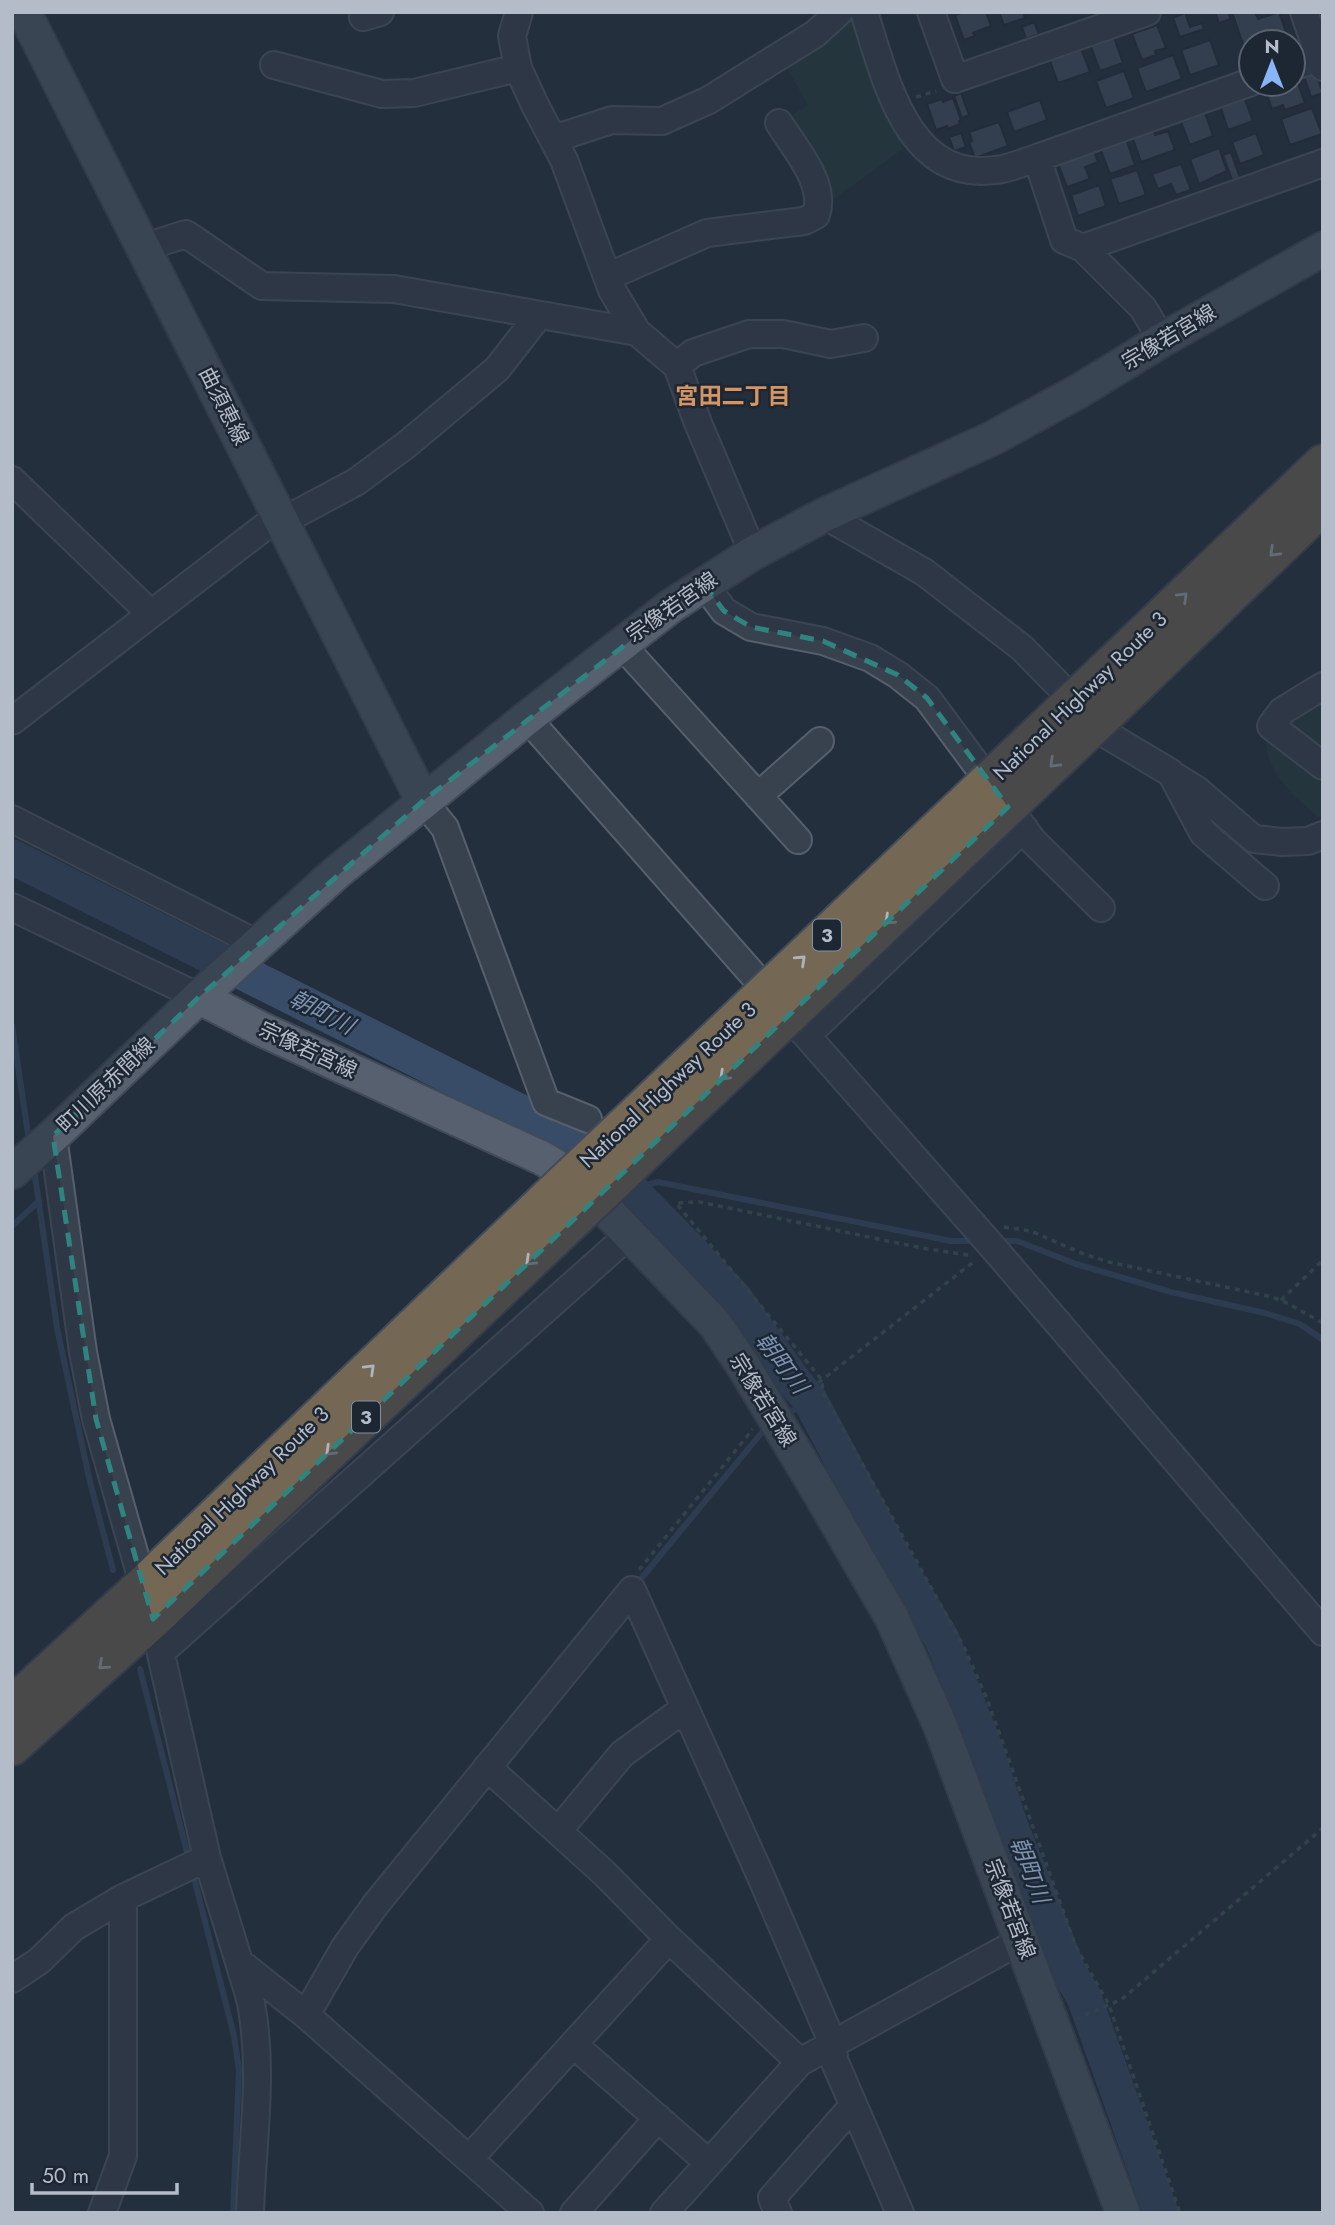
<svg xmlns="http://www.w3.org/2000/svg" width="1335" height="2225" viewBox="0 0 1335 2225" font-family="Jost,'Noto Sans JP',sans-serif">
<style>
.green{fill:#263c3f}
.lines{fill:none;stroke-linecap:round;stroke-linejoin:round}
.stream{stroke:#394c67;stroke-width:6}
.river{stroke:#394c67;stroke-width:35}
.building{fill:#455162;stroke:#1f2835;stroke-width:2}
.minor-casing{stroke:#565f6c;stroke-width:30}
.major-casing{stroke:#414a57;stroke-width:37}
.highway-casing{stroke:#434c59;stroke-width:42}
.path{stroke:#44595c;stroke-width:3.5;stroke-dasharray:5 5;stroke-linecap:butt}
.minor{stroke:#38414e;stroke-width:26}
.major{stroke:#56606e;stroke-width:33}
.highway{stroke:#746855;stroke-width:38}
.highway-bridge-casing{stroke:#434c59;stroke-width:42;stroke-linecap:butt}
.highway-bridge{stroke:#746855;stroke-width:38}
.oneway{stroke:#aeb4bd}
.marked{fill:none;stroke:#308480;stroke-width:5;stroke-dasharray:14 9;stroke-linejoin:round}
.labels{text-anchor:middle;stroke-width:5;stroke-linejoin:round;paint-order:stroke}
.shield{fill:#1d2633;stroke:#878f9c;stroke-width:2}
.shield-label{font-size:19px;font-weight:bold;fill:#b4bcc9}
.street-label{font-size:21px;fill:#b4bcc9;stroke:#1d2633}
.neighbourhood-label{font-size:23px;font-weight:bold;fill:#d59563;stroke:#1d2633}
.water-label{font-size:23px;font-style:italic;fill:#7c92b1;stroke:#1d2633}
</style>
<rect width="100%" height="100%" fill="#242f3e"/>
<path class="green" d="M847,12H860L908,145L827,204L784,120L808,105L785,64Z
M1323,675V822C1288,788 1262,775 1266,722Z"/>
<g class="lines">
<path class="stream" d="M12,1025L29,1141
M34,1169L57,1328L90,1482L113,1570
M630,1189L658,1182L951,1241H978
M12,1226L39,1201
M999,1241H1017L1076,1264L1171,1292L1265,1313L1300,1324L1323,1340
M784,1416L810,1400
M644,1587L640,1580L768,1425
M140,1669L189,1860
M192,1870L234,2036L239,2070L233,2213"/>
<path class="river" d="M12,857L555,1129L630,1189L686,1246L734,1297L796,1384L810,1400L900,1569L942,1639L986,1750L1011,1827L1069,1972L1084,1997L1161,2213"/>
</g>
<path class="building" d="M964,12H986L991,26L973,33L975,36L964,40L955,15Z
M999,12H1023L1025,18L1004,25Z
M1215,12H1228L1231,19L1219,23Z
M1232,12H1255L1258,19L1279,12L1287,35L1269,42H1251V48L1245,50Z
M1185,13L1190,27L1202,23L1204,29L1180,37L1173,18Z
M1034,22L1039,34L1026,39L1022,27Z
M1157,25L1166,48L1155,51L1156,55L1142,60L1132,34Z
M1113,35L1123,63L1100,71L1090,44Z
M1210,40L1219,65L1190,75L1181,50Z
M1080,46L1090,72L1058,83L1049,58Z
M1173,55L1182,79L1146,92L1137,68Z
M1124,71L1134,98L1106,108L1096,81Z
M1315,72L1323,93L1311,97L1304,76Z
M1295,75L1305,103L1285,110L1283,105L1272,109L1264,86L1270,84H1293V76Z
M961,93L969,115L962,118L954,96Z
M1244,97L1253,121L1228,130L1220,105Z
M953,98L961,120L959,121L960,124L948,129L947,126L936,130L927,104L942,99L943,102Z
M1040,100L1047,120L1014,132L1007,112Z
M1312,108L1322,134L1290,145L1281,119Z
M1205,113L1213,136L1190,145L1181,122Z
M999,122L1008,146L975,158L969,142L972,141L969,132Z
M1153,128L1155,135L1168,131L1175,150L1141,162L1132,136Z
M961,133L966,147L954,151L949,137Z
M1256,133L1264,155L1240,164L1232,142Z
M1126,139L1135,165L1110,174L1100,148Z
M1219,148L1227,171L1199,184L1190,159Z
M1093,149L1098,162L1085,167L1090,179L1067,187L1057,161Z
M1231,152L1240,178L1232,180L1223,155Z
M1181,164L1191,190L1176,195L1171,184L1158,189L1152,174Z
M1137,170L1146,195L1119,204L1110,179Z
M1099,185L1106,206L1078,216L1071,195Z"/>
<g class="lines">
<g class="minor-casing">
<path id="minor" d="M519,12L512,36L518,68L535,105L564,160L612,290L637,332L677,366L698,423L753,553
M864,12C885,76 906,182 995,170C1009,169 1024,162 1037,158L1064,240L1083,248L1143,308L1162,340
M931,12L955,79L1147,12
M1304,12L1323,67
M363,17L380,12
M274,65L382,94L414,93L518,68
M1293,67L1323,56
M553,139L612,120L662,121L709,100L736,83L815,34L839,12
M1037,158L1251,82
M142,248L186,234L262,286L394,289L637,332
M1083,248L1323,163
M607,277L707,233L804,221L816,215C827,184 795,149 779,123
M677,366L693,353L749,334H783L831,344L864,338
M12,480L151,614
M824,515L924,572L1022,648L1109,736L1171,773L1203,833L1265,886
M704,584L724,611L751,627L823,641L870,658L898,675L927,698L1033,841L1101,908
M620,643L798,840
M1323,686L1282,711L1271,726L1323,766
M527,718L997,1252L1323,1632
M12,721L267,525L283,521L356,482L406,445L497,369L539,315
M1176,777L1197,790L1254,839L1282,842L1308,841L1323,835
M758,796L820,741
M423,801L445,828L546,1102L588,1119
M12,819L258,944
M12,907L199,997
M807,1035L1024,828
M53,1136L83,1352L96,1419L153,1619L207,1858L239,1962L306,2015L530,2213
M161,1652L631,1233
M487,1767L604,1873L669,1939L800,2062
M558,1831L622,1754L684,1709
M239,1962C243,1976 248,1990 251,2003C264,2072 252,2144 250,2213
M12,1979L39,1961L74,1927L123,1898
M306,2015L345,1947L376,1904L632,1590L762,1879L833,2044L834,2060L900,2213
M574,2045L709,2163
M469,2159L669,1939
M102,2213L123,2156V1898L207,1858
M574,2213L658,2118
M664,2213L800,2062L1022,1940
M778,2213L772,2198L853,2106"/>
</g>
<g class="major-casing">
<path id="major" d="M24,12L423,801
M199,997L261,1029L542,1158L567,1173L589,1192L715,1324L744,1367L819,1492L892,1618L940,1725L1123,2213
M12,1172L53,1136L199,997L336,873L527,718L671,606L753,553L824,515L993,438L1079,391L1162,340L1323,249"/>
</g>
<g class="highway-casing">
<path id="highway" d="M1098,678L1323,464
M1121,699L1323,505
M12,1706L144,1585L555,1192
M12,1746L153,1619L579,1214"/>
</g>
<path class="path" d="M916,97L936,91
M1004,1227L1031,1231L1081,1253L1109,1262L1272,1297L1285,1302L1323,1323
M968,1255L922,1248L700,1202L676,1203L822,1380L823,1393L963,1645L987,1699L1076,1947L1109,2005L1180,2213
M1281,1300L1323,1260
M793,1399L822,1380L976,1260
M639,1570L753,1429
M1076,2019L1122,1999L1323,1828"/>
<use href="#minor" class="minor"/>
<use href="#major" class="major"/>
<use href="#highway" class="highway"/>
<g class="highway-bridge-casing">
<path id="highway-bridge" d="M555,1192L1098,678
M579,1214L1121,699"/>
</g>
<use href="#highway-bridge" class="highway-bridge"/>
</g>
<defs><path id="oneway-chevron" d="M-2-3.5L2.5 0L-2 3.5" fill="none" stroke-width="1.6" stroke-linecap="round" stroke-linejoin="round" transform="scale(1.75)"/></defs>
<g class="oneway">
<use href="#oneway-chevron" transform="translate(1274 552) rotate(136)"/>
<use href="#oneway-chevron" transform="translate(1183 597) rotate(-44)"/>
<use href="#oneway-chevron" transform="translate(1054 763) rotate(136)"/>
<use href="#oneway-chevron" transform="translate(889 920) rotate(137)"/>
<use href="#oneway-chevron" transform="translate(801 960) rotate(-43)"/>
<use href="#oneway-chevron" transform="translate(724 1076) rotate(136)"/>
<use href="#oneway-chevron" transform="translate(530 1261) rotate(136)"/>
<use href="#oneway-chevron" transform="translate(370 1369) rotate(-44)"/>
<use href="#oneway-chevron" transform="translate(330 1451) rotate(136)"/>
<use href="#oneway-chevron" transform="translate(103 1665) rotate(138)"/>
</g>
<path d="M0 0H1335V2225H0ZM704,584L724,611L751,627L823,641L898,675L927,698L1008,807L153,1619L96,1419L53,1136L199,997L423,801Z" fill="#242f3e" fill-opacity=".55" fill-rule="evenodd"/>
<path class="marked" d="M704,584L724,611L751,627L823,641L898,675L927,698L1008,807L153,1619L96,1419L53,1136L199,997L423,801Z"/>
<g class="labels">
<g class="shield">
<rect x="813" y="919.5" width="28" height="31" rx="5"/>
<rect x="352" y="1401.5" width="28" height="31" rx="5"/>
</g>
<g class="shield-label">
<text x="827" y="942">3</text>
<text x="366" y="1424">3</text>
</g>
<g class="street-label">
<text transform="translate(1169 337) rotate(-31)" y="7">宗像若宮線</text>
<text transform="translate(224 406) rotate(63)" y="7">曲須恵線</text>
<text transform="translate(672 607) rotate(-35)" y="7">宗像若宮線</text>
<text transform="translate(1080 696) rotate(-44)" y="7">National Highway Route 3</text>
<text transform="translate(308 1050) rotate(25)" y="7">宗像若宮線</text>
<text transform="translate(106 1085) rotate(-44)" y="7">町川原赤間線</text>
<text transform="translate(668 1085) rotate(-43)" y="7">National Highway Route 3</text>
<text transform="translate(763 1400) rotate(58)" y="7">宗像若宮線</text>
<text transform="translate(242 1491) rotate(-44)" y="7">National Highway Route 3</text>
<text transform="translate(1010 1909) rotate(69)" y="7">宗像若宮線</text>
</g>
<g class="neighbourhood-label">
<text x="733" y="404">宮田二丁目</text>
</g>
<g class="water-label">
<text transform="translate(322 1012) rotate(27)" y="8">朝町川</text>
<text transform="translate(782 1363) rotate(53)" y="8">朝町川</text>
<text transform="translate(1030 1870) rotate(69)" y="8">朝町川</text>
</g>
</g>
<rect width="1335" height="2225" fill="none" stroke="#b4bcc9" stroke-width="28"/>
<g transform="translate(1272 63)"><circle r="33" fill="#1d2633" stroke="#59626f" stroke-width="2"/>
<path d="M0-5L12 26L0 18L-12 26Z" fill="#8ab4f8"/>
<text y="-10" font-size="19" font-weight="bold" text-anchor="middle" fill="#b4bcc9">N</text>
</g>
<path d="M32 2183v10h145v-10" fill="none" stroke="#b4bcc9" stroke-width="3.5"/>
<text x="42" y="2183" font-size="21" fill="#b4bcc9" stroke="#1d2633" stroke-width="5" paint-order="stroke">50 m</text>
</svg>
